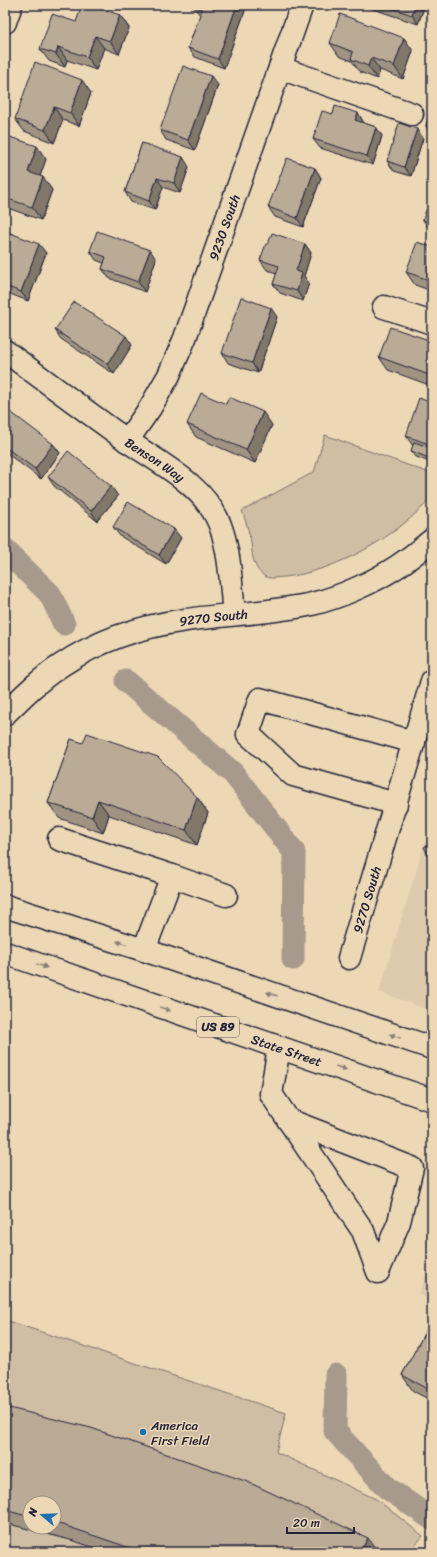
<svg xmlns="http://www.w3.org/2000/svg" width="437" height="1557" viewBox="0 0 437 1557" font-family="Sriracha,sans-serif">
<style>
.built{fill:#decaad}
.green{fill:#d0bea4;stroke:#797070;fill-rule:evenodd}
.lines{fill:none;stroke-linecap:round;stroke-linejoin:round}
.canal{stroke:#a7998c;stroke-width:23}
.minor-casing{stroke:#22223b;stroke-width:25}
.major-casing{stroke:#22223b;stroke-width:25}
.path{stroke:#22223b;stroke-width:2.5;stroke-dasharray:4 3;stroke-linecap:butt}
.minor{stroke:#edd8b6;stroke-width:22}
.major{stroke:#edd8b6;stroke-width:22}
.wall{fill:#a09382;stroke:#22223b;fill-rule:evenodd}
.shaded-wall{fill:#82786a;stroke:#22223b}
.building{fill:#baab97;stroke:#22223b}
.oneway{fill:#887d78}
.poi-dot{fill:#1f6fb2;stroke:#edd8b6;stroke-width:1.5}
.labels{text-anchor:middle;stroke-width:3;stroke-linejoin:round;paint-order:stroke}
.shield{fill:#edd8b6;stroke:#5f5960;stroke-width:1}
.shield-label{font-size:12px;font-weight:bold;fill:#22223b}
.street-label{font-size:13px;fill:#22223b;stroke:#edd8b6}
.poi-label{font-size:13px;fill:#22223b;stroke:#edd8b6;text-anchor:start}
</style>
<rect width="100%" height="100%" fill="#edd8b6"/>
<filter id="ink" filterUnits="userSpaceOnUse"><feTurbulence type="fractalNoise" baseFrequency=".025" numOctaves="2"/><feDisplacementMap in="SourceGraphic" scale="8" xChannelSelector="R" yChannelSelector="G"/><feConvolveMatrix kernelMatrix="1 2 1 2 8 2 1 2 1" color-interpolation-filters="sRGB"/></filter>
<g filter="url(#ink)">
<path class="built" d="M432,819V1011L379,992Z
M432,1259V1301L419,1294Z"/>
<path class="green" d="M325,435L432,474V497C398,536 337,571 285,577C278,577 270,580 264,576C260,573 256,568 255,564C252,558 252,550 251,543C249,532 246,521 242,511L314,472Z
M5,1320L286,1413L276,1452L376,1499L423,1536L409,1552H5ZM30,1503H54V1527H30Z"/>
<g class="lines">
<path class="canal" d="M5,550L50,594L64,624
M126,681L233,773L294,852L293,959
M336,1375L335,1431L387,1488L432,1519"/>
<g class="minor-casing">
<g id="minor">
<path d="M5,22L11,5"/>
<path d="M280,68L412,114"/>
<path d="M384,307L432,323"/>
<path id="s1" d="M5,351C44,380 83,409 122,437C156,462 204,483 220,525C230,551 231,586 234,614"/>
<path id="s2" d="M127,441L150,408L169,375L185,338L302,5"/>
<path id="s3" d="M5,714C22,697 39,680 60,666C97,641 142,626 186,620C228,614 271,613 312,604C341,597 374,582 398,566C410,558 421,549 432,540"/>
<path d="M396,804L293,775L248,734L260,699L414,742"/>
<path d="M59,839L172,876L144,950"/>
<path d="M172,876L226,895"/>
<path id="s4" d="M349,958L432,681"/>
<path d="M279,1048L271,1094L363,1231L378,1272L399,1222L412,1168L288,1120"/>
</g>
</g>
<g class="major-casing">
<g id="major">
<path d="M5,906L144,950L432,1048"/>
<path id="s5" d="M5,953L432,1100"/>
</g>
</g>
<path class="path" d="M411,1550L413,1552"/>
<use href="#minor" class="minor"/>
<use href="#major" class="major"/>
</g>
<path class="wall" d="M366,5H425L418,24L367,7Z
M193,6L245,11L224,68L195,57L188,48L200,15Z
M120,15L129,28L119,54L104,48L96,70L67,60L65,67L49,61L40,49L76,22Z
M404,38L413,51L403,79L380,70L377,79L360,72L352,61L339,56L330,43Z
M218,85L195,150L166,140L160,130Z
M91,93L79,126L63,120L54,143L24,131L15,119Z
M432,106V135L426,126Z
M358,113L364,123L376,127L382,136L373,165L320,148L313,139L333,114Z
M423,138L411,176L394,171L387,161Z
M5,143L46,159L40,176L52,190L41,220L5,207Z
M142,143L189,167L180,193L163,187L155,210L131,202L125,192Z
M315,168L321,178L303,227L275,217L268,207Z
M432,192V233L423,220Z
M5,231L46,253L28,301L5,292Z
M268,244H305L311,253L304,276L309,283L303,301L280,293L273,284L277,273L267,270L260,260Z
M432,247V291L415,285L406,272Z
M90,251L156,259L145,292L109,278L102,269L104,263L96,260Z
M277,317L258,373L228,363L222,353Z
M55,330L132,345L114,374L61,339Z
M432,341V386L388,370L379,357Z
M432,403V463L414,456L411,451L413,446L406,436Z
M226,404L272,425L255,463L196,437L187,424Z
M5,414L53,444L60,453L41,479L5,452Z
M48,477L118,496L97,521L54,486Z
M113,527L181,538L166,564L120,536Z
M71,739L197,797L208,813L197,845L109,815L103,833L59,818L48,803Z
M432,1319V1401L413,1391L402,1375Z
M5,1407L378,1552H107L74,1541L5,1523ZM30,1503H54V1527H30Z"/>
<path class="shaded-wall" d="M237,5H241L245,11L224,68L218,59Z
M415,5H425L418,24L412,15Z
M120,15L129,28L119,54L110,41Z
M95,36L104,48L96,70L87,57Z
M404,38L413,51L403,79L394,66Z
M58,47L67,60L65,67L56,54Z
M371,58L380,70L377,79L368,66Z
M211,76L218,85L195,150L188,140Z
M82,80L91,93L79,126L70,113Z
M54,107L63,120L54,143L45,130Z
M358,113L364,123L362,130L355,120Z
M376,127L382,136L373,165L367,156Z
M417,129L423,138L411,176L404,167Z
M37,146L46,159L37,185L28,172Z
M183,157L189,167L180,193L174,183Z
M315,168L321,178L303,227L297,218Z
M43,177L52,190L41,220L32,207Z
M157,178L163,187L155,210L149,201Z
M39,244L46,253L28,301L21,292Z
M305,244L311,253L304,276L309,283L303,301L297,291L296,271Z
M150,250L156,259L145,292L138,282Z
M271,308L277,317L258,373L252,363Z
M126,336L132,345L114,374L107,364Z
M263,412L272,425L255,463L246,450Z
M53,444L60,453L41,479L35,469Z
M432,450V462L429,458Z
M111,486L118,496L97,521L91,511Z
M174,529L181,538L166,564L159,555Z
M197,797L208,813L197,845L186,830Z
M98,800L109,815L103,833L92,817Z
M368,1538L378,1552H360Z"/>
<path class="building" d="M82,5H90L120,15L110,41L95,36L87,57L58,47L56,54L40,49L52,14L76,22Z
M193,5H237L218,59L188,48L202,9L193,6Z
M383,5H415L412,15Z
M340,14L404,38L394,66L371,58L368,66L351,59L353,52L330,43Z
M35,62L82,80L70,113L54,107L45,130L15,119Z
M183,66L211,76L188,140L160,130Z
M335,106L358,113L355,120L376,127L367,156L313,139L322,111L333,114Z
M432,106V128L426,126Z
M399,123L417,129L404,167L387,161Z
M7,136L37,146L28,172L43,177L32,207L5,198V143Z
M142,143L183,157L174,183L157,178L149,201L125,192Z
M287,158L315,168L297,218L268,207Z
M432,192V223L423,220Z
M5,231L39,244L21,292L5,286Z
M97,231L150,250L138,282L102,269L106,257L90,251Z
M272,233L305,244L296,271L302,273L297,291L273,284L279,266L260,260L266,244H268Z
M417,242L432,247V281L406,272Z
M241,297L271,308L252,363L222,353Z
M74,302L126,336L107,364L55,330Z
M390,327L432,341V376L379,357Z
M201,393L226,404L229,397L263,412L246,450L187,424Z
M419,398L432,403V445L406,436Z
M8,410L53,444L35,469L5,447V414Z
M414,442L432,448V450L429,458L411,451Z
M68,451L111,486L91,511L48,477Z
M128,502L174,529L159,555L113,527Z
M87,733L158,757L197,797L186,830L98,800L92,817L48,803L71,739L83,743Z
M432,843V863L424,847Z
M432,1319V1391L402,1375Z
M5,1407L91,1428L248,1482L368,1538L360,1552H142L63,1525L54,1523V1503H30V1517L5,1510Z"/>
<defs><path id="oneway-solid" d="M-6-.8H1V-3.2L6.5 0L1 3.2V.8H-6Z"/></defs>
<g class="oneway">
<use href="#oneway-solid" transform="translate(122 943) rotate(-162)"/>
<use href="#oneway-solid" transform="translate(42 966) rotate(19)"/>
<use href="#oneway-solid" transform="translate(272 994) rotate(-161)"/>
<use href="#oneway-solid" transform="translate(165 1009) rotate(19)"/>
<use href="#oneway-solid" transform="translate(395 1036) rotate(-161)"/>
<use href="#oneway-solid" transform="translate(341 1068) rotate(19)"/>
</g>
</g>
<circle class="poi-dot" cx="143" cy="1432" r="4"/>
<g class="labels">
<rect class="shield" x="197" y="1017" width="42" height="20" rx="3"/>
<g class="shield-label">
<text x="218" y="1031">US 89</text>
</g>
<g class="street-label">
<text dy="5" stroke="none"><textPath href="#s2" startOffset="236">9230 South</textPath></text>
<text dy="5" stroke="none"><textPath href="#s1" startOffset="185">Benson Way</textPath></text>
<text dy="5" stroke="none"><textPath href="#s3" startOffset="236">9270 South</textPath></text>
<text dy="5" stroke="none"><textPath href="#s4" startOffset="61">9270 South</textPath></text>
<text dy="5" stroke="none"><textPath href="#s5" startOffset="298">State Street</textPath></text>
</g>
<g class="poi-label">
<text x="151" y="1430">America<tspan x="151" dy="15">First Field</tspan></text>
</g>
</g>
<rect width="437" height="1557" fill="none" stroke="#edd8b6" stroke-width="20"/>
<rect x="10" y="10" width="417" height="1537" fill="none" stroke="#22223b" stroke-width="1.5" filter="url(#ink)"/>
<g transform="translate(42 1515) rotate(289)"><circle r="19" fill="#edd8b6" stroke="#9c8f85"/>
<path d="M0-3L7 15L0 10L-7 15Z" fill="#1f6fb2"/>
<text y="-6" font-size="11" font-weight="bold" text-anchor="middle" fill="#22223b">N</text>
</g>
<path d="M287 1527v6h67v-6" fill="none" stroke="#22223b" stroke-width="2"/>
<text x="293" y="1527" font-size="12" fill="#22223b" stroke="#edd8b6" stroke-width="3" paint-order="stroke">20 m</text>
</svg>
